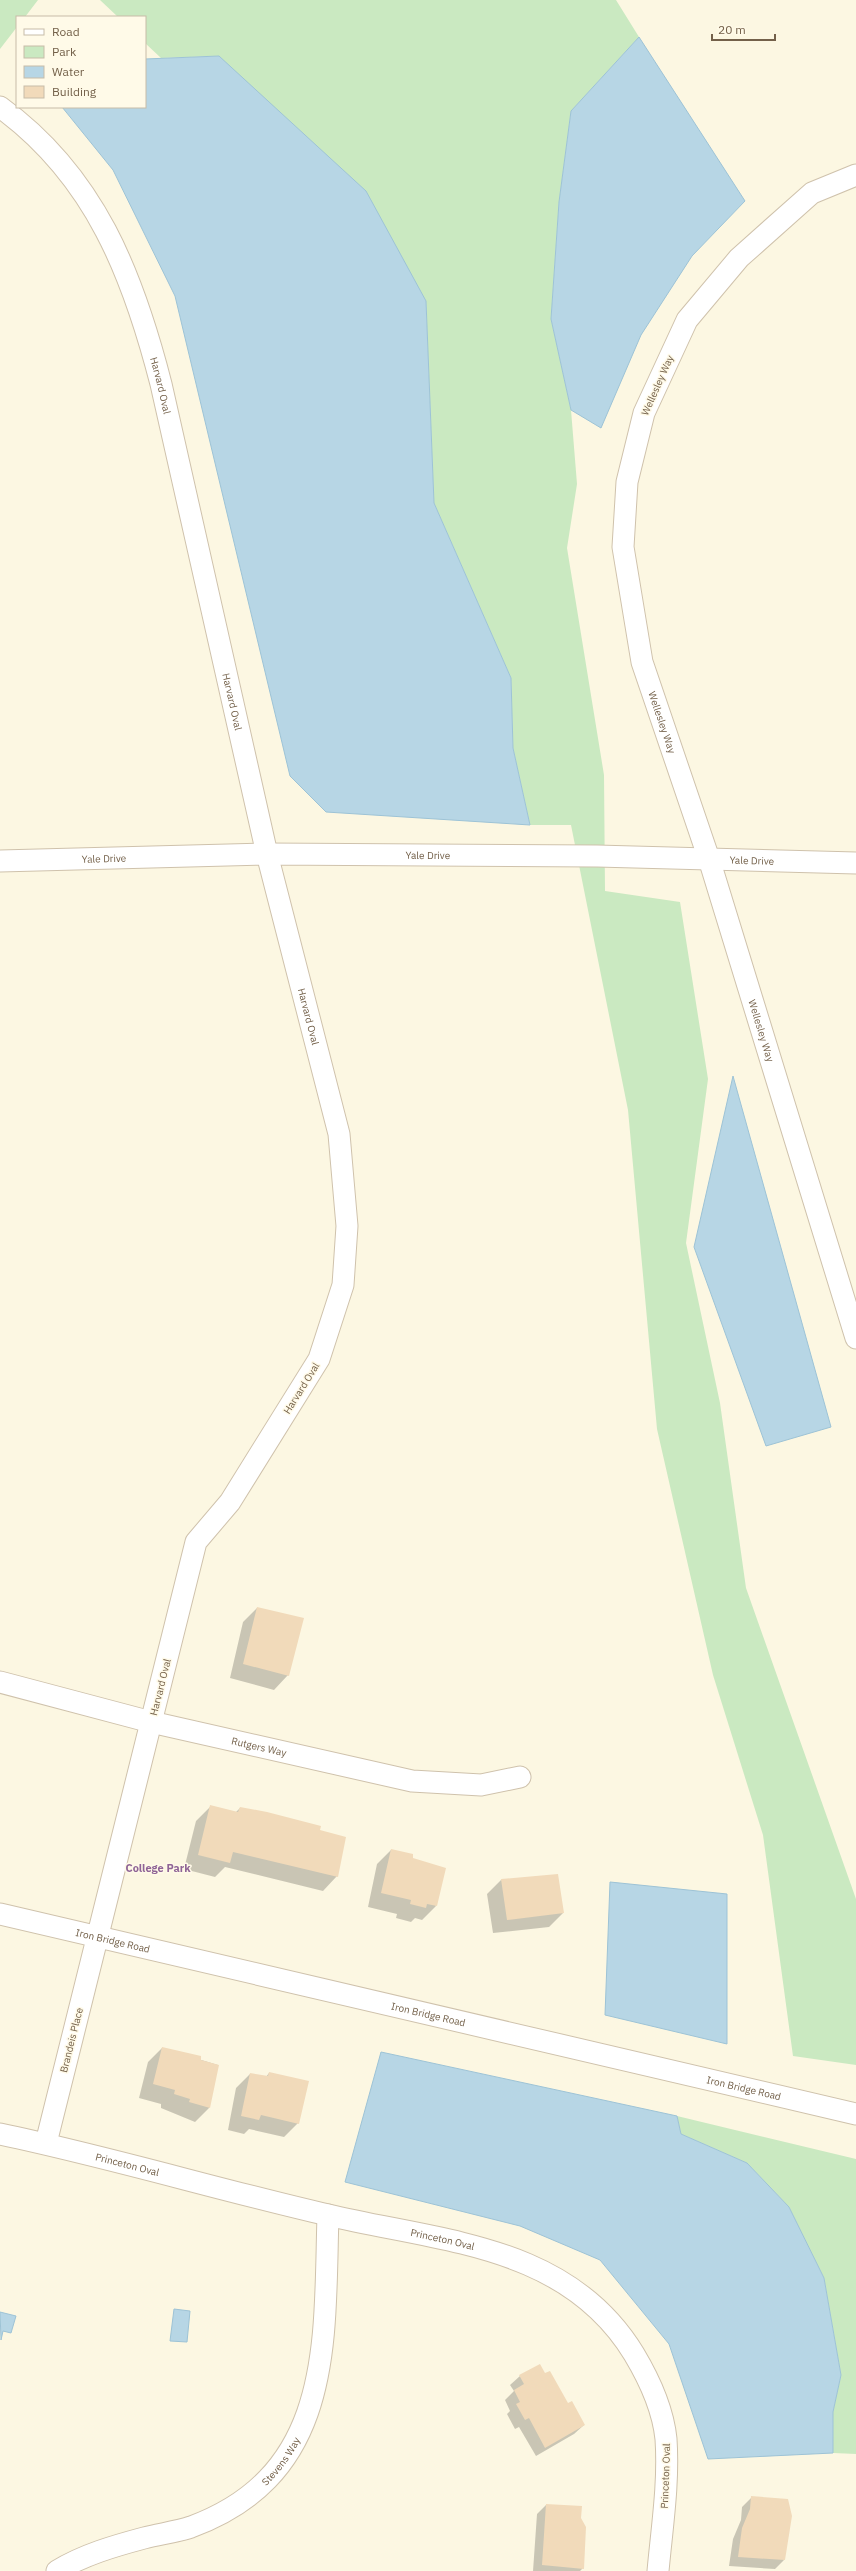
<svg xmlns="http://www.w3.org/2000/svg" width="856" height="2571" viewBox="0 0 856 2571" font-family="'IBM Plex Sans',sans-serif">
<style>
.green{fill:#cae9c1}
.water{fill:#b7d6e5;stroke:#9dc3d6}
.shadow{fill:#0003}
.building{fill:#f1daba}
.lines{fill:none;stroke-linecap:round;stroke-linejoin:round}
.street-casing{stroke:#cfc2ac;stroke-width:23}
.street{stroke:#fff;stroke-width:21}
.labels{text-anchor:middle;stroke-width:3;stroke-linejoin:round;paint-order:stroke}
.street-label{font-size:10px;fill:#736049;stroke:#fffae8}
.neighbourhood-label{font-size:11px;font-weight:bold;fill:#8f6496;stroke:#fffae8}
</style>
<rect width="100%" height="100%" fill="#fcf7e2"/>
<path class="green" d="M0,0H38L25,17H17V27L0,49Z
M100,0H616L639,37L571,111L559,202L551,319L571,410L577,484L567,548L604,775L605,891L680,902L708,1079L686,1243L720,1403L746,1588L856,1899V2065L793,2056L763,1835L713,1675L657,1429L628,1110L571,825H530L513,748L511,678L434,503L426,301L219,56L161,58L145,43V17H118Z
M677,2116L856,2159V2454L833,2453V2412L841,2375L824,2278L789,2207L747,2163L681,2134Z"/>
<path class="water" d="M639,37L745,201L692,256L641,335L601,428L571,410L551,319L559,202L571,111Z
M219,56L366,191L426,301L434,503L511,678L513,748L530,825L326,812L290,776L175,296L113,170L62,107H145V59Z
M733,1076L831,1427L766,1446L694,1247Z
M610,1882L727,1894V2044L605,2015Z
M381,2052L677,2116L681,2134L747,2163L789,2207L824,2278L841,2375L833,2412V2453L708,2459L669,2344L600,2260L520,2226L345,2182Z
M174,2309L190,2311L187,2342L170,2341Z
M0,2312L16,2316L11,2333L3,2331L1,2340Z"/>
<path class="shadow" d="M257,1608L288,1675L274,1690L230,1678L243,1622Z
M210,1807L235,1813L240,1808L319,1831L337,1876L323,1891L225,1867L215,1877L184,1869L196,1821Z
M391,1850L411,1858L436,1906L422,1920L415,1918L411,1922L396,1918L397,1914L368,1907L377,1864Z
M501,1880L563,1913L549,1927L493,1933L487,1894Z
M162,2048L218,2065L209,2108L195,2122L161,2108V2104L139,2098L148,2062Z
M269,2073L298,2123L284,2137L249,2129L244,2134L228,2130L236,2088L250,2074L266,2077Z
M520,2376L568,2404L584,2425L574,2434L536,2456L519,2427L515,2429L507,2414L510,2411L505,2400L514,2391L510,2385Z
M752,2497L784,2560L775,2569L729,2566L733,2539L741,2520L742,2507Z
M546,2505L583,2568L580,2571H533L537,2514Z"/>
<path class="building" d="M257,1607L304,1618L289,1676L243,1664Z
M210,1805L238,1812L240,1807L267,1812L321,1826L320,1830L346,1837L338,1877L233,1852L230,1863L198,1855Z
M391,1849L413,1854V1858L446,1868L437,1906L427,1904L426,1908L410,1904L411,1900L381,1893Z
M558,1874L564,1913L507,1920L501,1879Z
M162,2047L201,2056V2060L219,2065L210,2108L189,2102L190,2099L174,2094L175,2090L153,2084Z
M269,2072L309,2081L299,2124L261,2115L259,2120L241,2116L250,2073L268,2076Z
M540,2364L545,2373L550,2371L568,2403L572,2401L585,2425L545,2448L529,2418L525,2420L516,2404L520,2402L514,2390L524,2384L519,2375Z
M751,2496L788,2499L792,2516L785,2560L738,2557L742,2528L750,2509Z
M546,2504L582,2506L581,2518L586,2527L584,2569L542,2565Z"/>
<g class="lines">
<g class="street-casing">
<g id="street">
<path id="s1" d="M0,107C95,176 133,275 161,384L267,854L339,1134L347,1226L343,1285L319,1359L230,1502L196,1542L46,2143"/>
<path id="s2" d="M856,175L812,193L739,258L687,320L644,413L627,482L623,547L642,662L709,859L856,1338"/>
<path id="s3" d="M0,861L267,854L597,856L856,863"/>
<path id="s4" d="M0,1682L151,1722L412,1781L481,1785L520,1777"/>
<path id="s5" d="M0,1914L856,2114"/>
<path id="s6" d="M0,2134C110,2157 219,2190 328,2215C441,2242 567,2244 634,2354C649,2379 663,2409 666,2439C669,2483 662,2527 658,2571"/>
<path id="s7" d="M57,2571C83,2555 114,2546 144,2538C159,2534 176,2532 191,2527C335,2474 324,2341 328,2215"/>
</g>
</g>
<use href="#street" class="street"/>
</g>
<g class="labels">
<g class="street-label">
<text transform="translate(657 385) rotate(-66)" y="4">Wellesley Way</text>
<text dy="4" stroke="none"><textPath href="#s1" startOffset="329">Harvard Oval</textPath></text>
<text dy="4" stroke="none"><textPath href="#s1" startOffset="653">Harvard Oval</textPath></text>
<text dy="4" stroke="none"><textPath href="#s2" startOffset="645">Wellesley Way</textPath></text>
<text dy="4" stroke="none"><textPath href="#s3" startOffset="428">Yale Drive</textPath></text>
<text dy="4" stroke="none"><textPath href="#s3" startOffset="104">Yale Drive</textPath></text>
<text dy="4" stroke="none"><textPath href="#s3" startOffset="752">Yale Drive</textPath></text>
<text dy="4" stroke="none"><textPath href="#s1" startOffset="977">Harvard Oval</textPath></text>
<text dy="4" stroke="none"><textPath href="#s2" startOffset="969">Wellesley Way</textPath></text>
<text transform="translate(301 1388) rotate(-58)" y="4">Harvard Oval</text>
<text transform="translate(160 1687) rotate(-76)" y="4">Harvard Oval</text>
<text dy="4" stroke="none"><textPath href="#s4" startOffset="267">Rutgers Way</textPath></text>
<text dy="4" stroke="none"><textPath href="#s5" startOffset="116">Iron Bridge Road</textPath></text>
<text dy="4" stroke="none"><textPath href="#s5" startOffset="440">Iron Bridge Road</textPath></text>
<text transform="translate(71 2040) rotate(-76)" y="4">Brandeis Place</text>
<text dy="4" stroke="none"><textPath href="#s5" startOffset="764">Iron Bridge Road</textPath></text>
<text dy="4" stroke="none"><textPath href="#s6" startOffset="131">Princeton Oval</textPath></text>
<text dy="4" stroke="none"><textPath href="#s6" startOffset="455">Princeton Oval</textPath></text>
<text dy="4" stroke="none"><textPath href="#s7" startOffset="255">Stevens Way</textPath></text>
<text transform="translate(665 2476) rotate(-88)" y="4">Princeton Oval</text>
</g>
<g class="neighbourhood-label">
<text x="158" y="1872">College Park</text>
</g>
</g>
<rect x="16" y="16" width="130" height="92" fill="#fffae8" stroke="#c7bca8"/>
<rect x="24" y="29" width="20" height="6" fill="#ffffff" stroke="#c7bca8"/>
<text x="52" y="36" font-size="12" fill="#736049">Road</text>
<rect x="24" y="46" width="20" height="12" fill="#cae9c1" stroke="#c7bca8"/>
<text x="52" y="56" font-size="12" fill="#736049">Park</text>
<rect x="24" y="66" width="20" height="12" fill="#b7d6e5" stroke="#c7bca8"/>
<text x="52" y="76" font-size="12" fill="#736049">Water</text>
<rect x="24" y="86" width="20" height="12" fill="#f1daba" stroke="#c7bca8"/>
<text x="52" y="96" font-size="12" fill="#736049">Building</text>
<path d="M712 34v6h63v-6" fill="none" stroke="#736049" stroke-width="2"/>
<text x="718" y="34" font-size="12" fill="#736049" stroke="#fffae8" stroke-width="3" paint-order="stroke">20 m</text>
</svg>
